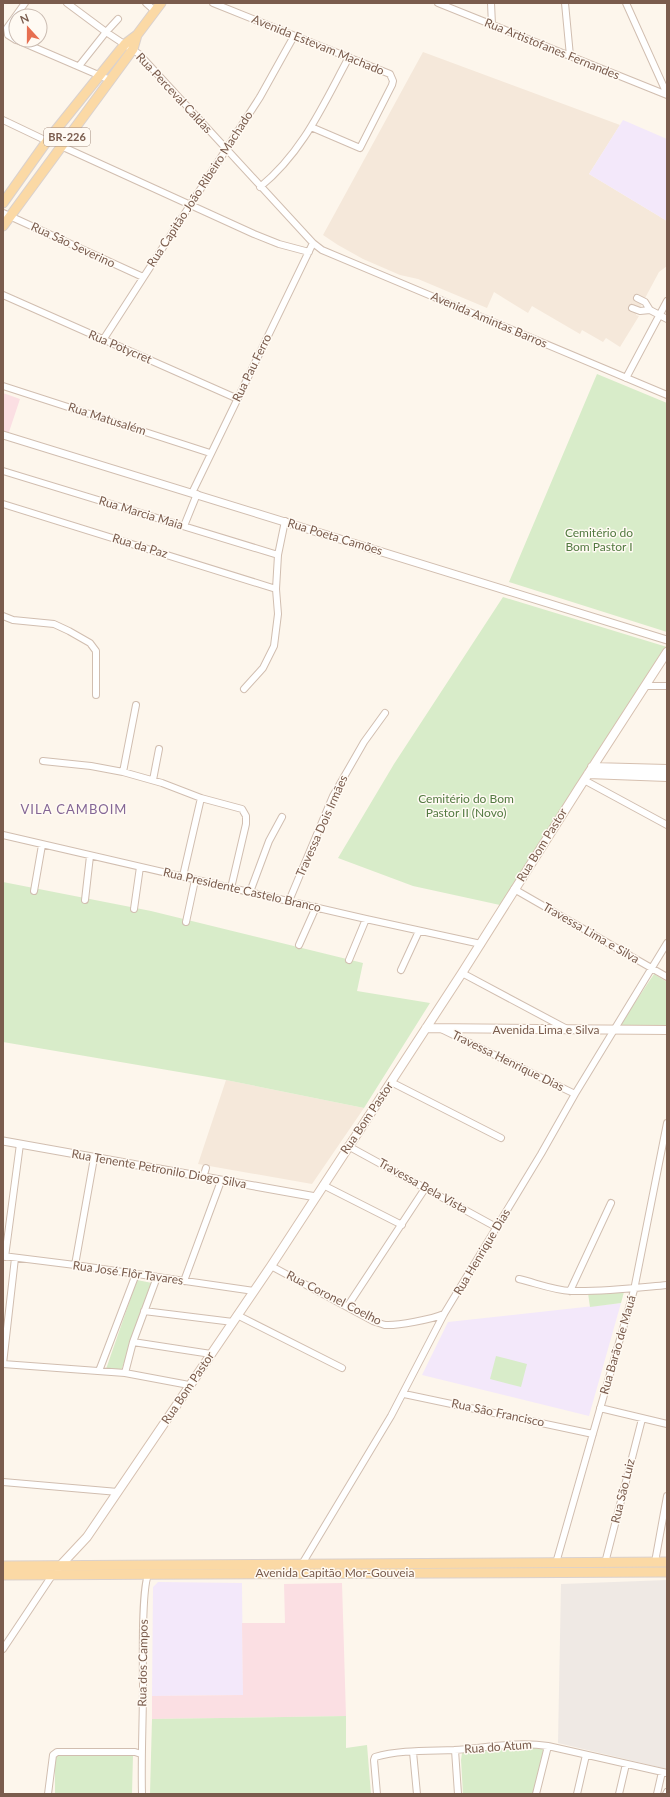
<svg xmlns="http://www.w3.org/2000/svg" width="670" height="1797" viewBox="0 0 670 1797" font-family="Lato,sans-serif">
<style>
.residential{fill:#f5e8da}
.industrial{fill:#efe9e4}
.education{fill:#f3e8fa}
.medical{fill:#fbdfe3}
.green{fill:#d8ecc9}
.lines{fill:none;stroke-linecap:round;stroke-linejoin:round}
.minor-casing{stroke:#d1beb0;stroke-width:8}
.tertiary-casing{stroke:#d1beb0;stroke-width:9}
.secondary-casing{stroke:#d6c0b0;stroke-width:10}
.primary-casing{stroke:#dad1cd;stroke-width:11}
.minor{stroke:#fff;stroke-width:6}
.tertiary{stroke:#fff;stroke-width:7}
.secondary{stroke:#fff;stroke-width:8}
.primary{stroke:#fbd9a5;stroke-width:9}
.labels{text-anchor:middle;stroke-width:3;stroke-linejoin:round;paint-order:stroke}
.shield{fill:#fffaf3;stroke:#a28b7f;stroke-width:1}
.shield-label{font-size:11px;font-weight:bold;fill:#7a5c4d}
.street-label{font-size:12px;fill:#7a5c4d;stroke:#fffaf3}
.park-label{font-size:12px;fill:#537a41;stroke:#fffaf3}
.neighbourhood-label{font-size:13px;letter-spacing:1px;fill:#846695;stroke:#fffaf3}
</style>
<rect width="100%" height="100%" fill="#fdf6ec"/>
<path class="residential" d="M423,52L620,125L589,174L667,221V266L659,272L636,315L639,316L620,347L606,338L603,342L582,330L580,334L532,306L528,313L494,292L487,308L418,279L400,275L363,259L338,245L323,235Z
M226,1080L364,1108L312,1184L198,1164Z"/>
<path class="industrial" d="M667,1580V1769L558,1743L561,1584Z"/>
<path class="education" d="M623,120L667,139V221L589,174Z
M621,1303L589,1416L422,1375L448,1322Z
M158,1582L242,1583L243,1695L152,1696L153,1587Z"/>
<path class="medical" d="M3,393L20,399L8,435L3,434Z
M342,1583L346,1716L152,1719V1696L243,1695L242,1623H285L284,1584Z"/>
<path class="green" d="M597,374L667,403V632L509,582Z
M503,597L667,647L500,905L413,886L338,858L394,764Z
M3,882L151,911L363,963L357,991L430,1003L364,1108L226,1080L3,1042Z
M654,974L667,982V1025H620Z
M137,1280L152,1283L121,1371L106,1369Z
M624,1292L621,1303L590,1307L588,1293Z
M496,1356L527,1364L521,1387L490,1379Z
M346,1716V1748L367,1745L371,1794H150L152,1719Z
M538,1747L542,1748L544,1752L534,1794H463L461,1760L462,1753Z
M55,1755H133L132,1794H55Z"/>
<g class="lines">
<g class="minor-casing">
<path id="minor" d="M67,3L106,32L139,54L313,243L322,250L667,395
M146,3L155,11
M213,3L390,74L393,81L392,85L360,148L311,127
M438,3L667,95
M491,3L492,25
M565,3L570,56
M626,3L667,94
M16,40L8,35L7,28L25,3
M17,40L110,80
M79,66L106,32L118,19
M3,120L47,141
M61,146L254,234L279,244L309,252
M260,187C303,152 323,105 349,57
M3,213L143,277
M3,295L238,399
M637,298L645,302L650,310
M632,308L640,311L650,310L667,319
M103,340L260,97L294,36
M626,378L667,301
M3,386L210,453
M3,471L278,555
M192,493L313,243
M3,504L276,589
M184,526L197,494
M3,616L13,620L54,624L69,631L90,643L96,651V695
M645,686H667
M244,689L263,668L274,646L278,614L276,589L278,555L285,521
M43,761L91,766L123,772L162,783L201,798L242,809L246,816V824L231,888
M123,772L136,705
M153,780L159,749
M584,780L667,825
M3,835L366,919L481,944
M183,876L201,798
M514,889L667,977
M34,891L42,845
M250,892L269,841L282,817
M85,900L90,856
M289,901L333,796L364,742L385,713
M134,909L140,867
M186,922L195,880
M299,945L316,907
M349,960L366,919
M401,970L419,931
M462,973L567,1029
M441,1029L575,1094
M391,1082L501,1138
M348,1146L496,1227
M203,1178L206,1168
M323,1185L402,1225
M3,1256L75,1265L254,1291
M5,1257L20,1144
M75,1265L94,1158
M271,1266L373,1321C377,1322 381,1324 385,1325C397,1326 433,1319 444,1314
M519,1279C536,1283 553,1290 571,1291C603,1292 635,1288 667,1285
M184,1281L221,1181
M570,1291L611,1203
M347,1307L426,1187
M144,1311L233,1322
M237,1315L342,1368
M133,1342L211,1354
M3,1364L125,1373L189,1385
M3,1364L15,1258
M99,1371L136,1274
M125,1373L133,1342L157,1277
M404,1394L593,1434
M600,1408L667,1424
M3,1482L118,1492
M655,1562L667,1496
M556,1563L634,1290L667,1123
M605,1563L642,1419
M302,1564L391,1416L444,1314L541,1154L575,1094L667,943
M3,1649L53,1574
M455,1750L458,1794
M413,1752L417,1794
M48,1794L53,1755L57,1752H135L141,1754
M142,1794C141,1758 143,1722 143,1686C143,1667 141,1585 149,1573
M377,1794L374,1760L375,1757C399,1750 428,1751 454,1750C485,1748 517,1741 548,1746L667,1773
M536,1794L548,1746
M577,1794L586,1755
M619,1794L626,1764
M657,1794L662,1772
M666,1794L667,1792"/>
</g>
<g class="tertiary-casing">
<path id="tertiary" d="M3,435L667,640
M3,1141L316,1197"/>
</g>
<g class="secondary-casing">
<path id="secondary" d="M592,767L667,769
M588,774L667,777
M426,1028L667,1030
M58,1568L87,1537L271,1266L462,973L579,788L667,652"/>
</g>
<g class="primary-casing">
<path id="primary" d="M3,203L47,141L125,44L137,35
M3,226L133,49L137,35L161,3
M3,1566L667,1562
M3,1575L667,1572"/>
</g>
<use href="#minor" class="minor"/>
<use href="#tertiary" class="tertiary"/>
<use href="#secondary" class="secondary"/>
<use href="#primary" class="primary"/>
</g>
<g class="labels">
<rect class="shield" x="44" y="128" width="46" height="18" rx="3"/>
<g class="shield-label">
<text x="67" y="141">BR-226</text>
</g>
<g class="street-label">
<text transform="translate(318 45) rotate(22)" y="4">Avenida Estevam Machado</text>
<text transform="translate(552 49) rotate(22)" y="4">Rua Artistofanes Fernandes</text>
<text transform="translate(174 93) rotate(47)" y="4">Rua Perceval Caldas</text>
<text transform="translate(200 189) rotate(-57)" y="4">Rua Capitão João Ribeiro Machado</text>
<text transform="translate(73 245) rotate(25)" y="4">Rua São Severino</text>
<text transform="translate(489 320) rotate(23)" y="4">Avenida Amintas Barros</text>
<text transform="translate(120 347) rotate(23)" y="4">Rua Potycret</text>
<text transform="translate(252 368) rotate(-64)" y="4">Rua Pau Ferro</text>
<text transform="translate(107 419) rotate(18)" y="4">Rua Matusalém</text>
<text transform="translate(141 513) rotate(17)" y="4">Rua Marcia Maia</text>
<text transform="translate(335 537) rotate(17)" y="4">Rua Poeta Camões</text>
<text transform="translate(140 546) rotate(17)" y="4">Rua da Paz</text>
<text transform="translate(322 826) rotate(-66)" y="4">Travessa Dois Irmães</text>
<text transform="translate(542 845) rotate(-58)" y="4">Rua Bom Pastor</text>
<text transform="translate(242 890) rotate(13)" y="4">Rua Presidente Castelo Branco</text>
<text transform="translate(591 933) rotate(30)" y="4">Travessa Lima e Silva</text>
<text x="546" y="1034">Avenida Lima e Silva</text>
<text transform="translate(508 1061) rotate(26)" y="4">Travessa Henrique Dias</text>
<text transform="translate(367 1118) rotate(-56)" y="4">Rua Bom Pastor</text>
<text transform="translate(159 1169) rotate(10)" y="4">Rua Tenente Petronilo Diogo Silva</text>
<text transform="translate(423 1186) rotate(29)" y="4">Travessa Bela Vista</text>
<text transform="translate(482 1252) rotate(-59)" y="4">Rua Henrique Dias</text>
<text transform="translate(128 1273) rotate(8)" y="4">Rua José Flôr Tavares</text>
<text transform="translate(334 1298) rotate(27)" y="4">Rua Coronel Coelho</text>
<text transform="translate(618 1345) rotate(-74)" y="4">Rua Barão de Mauá</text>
<text transform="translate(188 1388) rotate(-56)" y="4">Rua Bom Pastor</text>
<text transform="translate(498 1413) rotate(12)" y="4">Rua São Francisco</text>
<text transform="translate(623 1491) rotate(-76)" y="4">Rua São Luiz</text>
<text x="335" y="1577">Avenida Capitão Mor-Gouveia</text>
<text transform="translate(143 1663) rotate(-89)" y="4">Rua dos Campos</text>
<text transform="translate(498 1747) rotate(-4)" y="4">Rua do Atum</text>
</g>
<g class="park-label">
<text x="599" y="537">Cemitério do<tspan x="599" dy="14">Bom Pastor I</tspan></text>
<text x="466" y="803">Cemitério do Bom<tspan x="466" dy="14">Pastor II (Novo)</tspan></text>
</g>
<g class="neighbourhood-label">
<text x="74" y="814">VILA CAMBOIM</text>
</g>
</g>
<rect width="670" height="1797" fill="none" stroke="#7a5c4d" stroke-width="8"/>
<g transform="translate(28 28) rotate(339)"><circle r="19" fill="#fffaf3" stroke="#cabbb1"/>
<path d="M0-3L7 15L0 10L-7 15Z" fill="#e76f51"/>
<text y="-6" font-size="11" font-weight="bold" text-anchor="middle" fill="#7a5c4d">N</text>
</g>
</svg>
